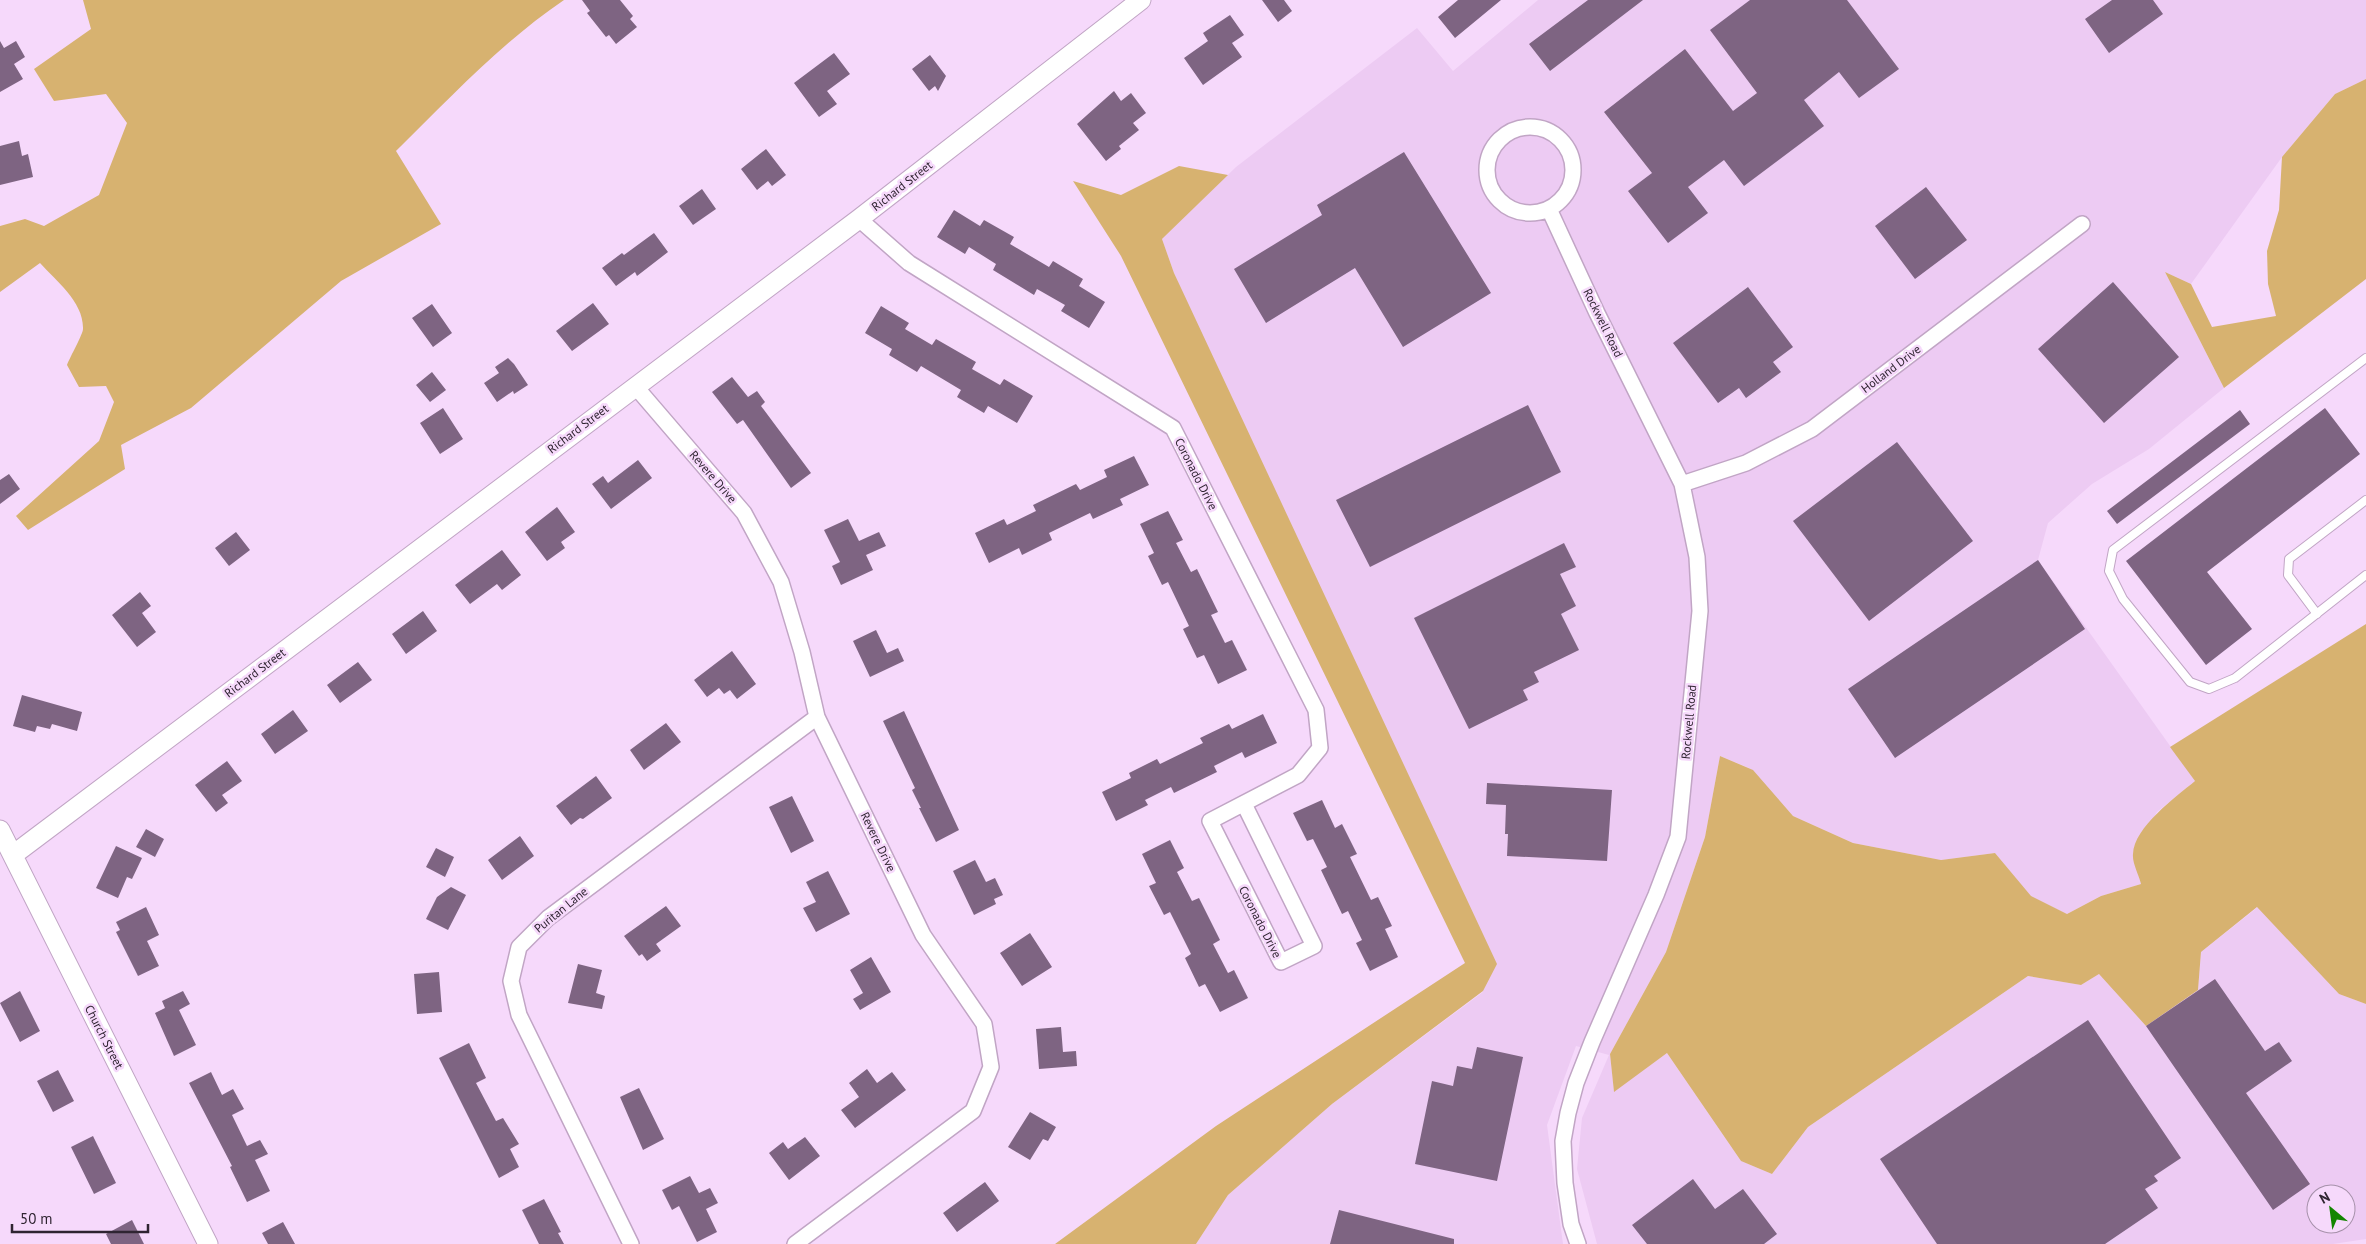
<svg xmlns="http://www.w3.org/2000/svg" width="2366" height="1244" viewBox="0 0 2366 1244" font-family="'PT Sans',sans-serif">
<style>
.built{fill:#edcbf3;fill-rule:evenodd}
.green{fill:#d7b270}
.building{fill:#7e6482}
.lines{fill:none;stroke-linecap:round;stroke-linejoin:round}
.service-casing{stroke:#c1a5c5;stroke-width:10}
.minor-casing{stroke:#c1a5c5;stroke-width:18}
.tertiary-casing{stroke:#c1a5c5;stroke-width:21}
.service{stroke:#fff;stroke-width:8}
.minor{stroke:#fff;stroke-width:15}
.tertiary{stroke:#fff;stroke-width:19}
.labels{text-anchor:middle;stroke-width:5;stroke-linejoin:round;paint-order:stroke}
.street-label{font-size:12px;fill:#2f2431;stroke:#f6d9fb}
</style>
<rect width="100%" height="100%" fill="#f6d9fb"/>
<path class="built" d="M1538,0H2366V79L2335,94L2282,157L2191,284L2165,272L2224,388L2149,449L2092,484L2048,523L2038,560L2195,781L2157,812L2133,854L2141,884L2101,896L2067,914L2031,897L1995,853L1941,860L1853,843L1793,816L1749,768L1720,756L1705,837L1666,952L1610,1054L1614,1091L1667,1053L1741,1161L1772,1174L1808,1127L2028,976L2081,985L2099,974L2146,1026L2198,990L2201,952L2258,907L2339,994L2366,1004V1239L2333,1244H1597L1577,1169L1582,1118L1609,1055L1576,1046L1547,1125L1563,1244H1196L1228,1195L1332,1104L1483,992L1174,273L1162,239L1236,167L1417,28L1453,71ZM2316,1194H2346V1224H2316Z"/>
<path class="green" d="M83,0H564C502,42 450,98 396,151L441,224L341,281L191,408L121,445L125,469L28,530L16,516L99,441L114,402L106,386L79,387L67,365C70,357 83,334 83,329C84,302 56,281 40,263L0,292V226L25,219L44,226L99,195L127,123L106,94L54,101L34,69L91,29Z
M2366,79V279L2224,388L2165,272L2191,284L2212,327L2276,316L2268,284L2267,251L2279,210L2282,157L2335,94Z
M1179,166L1228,175L1162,239L1174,273L1497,964L1483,991L1332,1104L1228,1195L1196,1244H1055L1216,1126L1465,963L1121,256L1073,181L1121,195Z
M2366,624V1004L2339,994L2257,907L2201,952L2198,990L2146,1026L2099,974L2081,985L2028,976L1808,1127L1772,1174L1741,1161L1667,1053L1614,1092L1610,1054L1666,952L1705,837L1720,756L1753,770L1793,816L1853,843L1941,860L1995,853L2031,896L2067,914L2101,896L2141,884C2139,875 2132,863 2133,854C2134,827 2176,797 2195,781L2170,747Z"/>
<path class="building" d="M582,0H620L633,16L630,19L637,27L616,44L609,35L606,37L587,13L590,11Z
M1262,0H1284L1292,11L1278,22Z
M1458,0H1501L1455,38L1438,17Z
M1588,0H1643L1550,71L1529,44Z
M1750,0H1847L1899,69L1859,98L1839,72L1804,100L1824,126L1744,186L1724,160L1688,187L1708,213L1668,243L1628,191L1652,173L1604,112L1685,49L1733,111L1757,93L1710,30Z
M2112,0H2153L2163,14L2109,53L2085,19Z
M1230,15L1244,35L1232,43L1242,57L1203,85L1184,58L1208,41L1203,33Z
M0,41L4,48L16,41L25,57L14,64L23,79L0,92Z
M834,53L850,74L827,91L837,104L819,117L794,83Z
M930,55L946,76L938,91L935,86L929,91L912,69Z
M1114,91L1121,101L1131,93L1146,113L1133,123L1139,130L1119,146L1121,149L1106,161L1077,124Z
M19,141L22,156L28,154L33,177L0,185V146Z
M766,149L786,175L772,186L768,181L757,190L741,169Z
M1404,152L1491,293L1403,347L1355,268L1266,323L1234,269L1322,215L1317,205Z
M1926,187L1967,240L1915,279L1875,226Z
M702,189L716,209L693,225L679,206Z
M954,210L980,226L984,220L1014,237L1010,244L1049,267L1053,261L1083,279L1079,286L1105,302L1089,328L1061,311L1065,305L1037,289L1034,295L993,270L996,264L969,247L965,254L937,237Z
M654,233L668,252L637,276L635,272L616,286L602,268L622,253L624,255Z
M2113,282L2179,357L2104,423L2038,349Z
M1748,287L1793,347L1773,362L1781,372L1746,398L1739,388L1718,403L1673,343Z
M593,303L609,324L572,351L556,331Z
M432,304L452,333L433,347L412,318Z
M881,306L909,323L905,329L932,345L936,339L976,362L972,369L1000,385L1004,379L1033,396L1017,423L988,406L984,413L957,397L961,390L921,366L917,372L889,355L892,349L865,333Z
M508,358L514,364L528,385L514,394L513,391L497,402L484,383L499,373L495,367Z
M432,372L446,390L430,402L416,385Z
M732,377L748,397L757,391L765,402L761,406L811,473L791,488L743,420L737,424L712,392Z
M1528,405L1561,472L1370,567L1336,500Z
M443,408L463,439L440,454L420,423Z
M2325,408L2360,454L2207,572L2252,629L2206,665L2126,561Z
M2240,410L2250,424L2117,524L2107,511Z
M1897,442L1973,541L1869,621L1793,521Z
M1134,456L1149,485L1120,499L1123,505L1093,519L1090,513L1049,533L1052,540L1022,555L1019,548L989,563L975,533L1004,519L1007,525L1036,511L1033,505L1076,484L1080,490L1107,477L1104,470Z
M638,460L652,478L611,509L592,484L603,476L608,483Z
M9,474L20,489L0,504V480Z
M557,507L575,532L561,542L565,548L547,561L525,532Z
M1168,511L1183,540L1176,543L1191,572L1197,569L1218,612L1211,615L1225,643L1232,640L1247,670L1218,684L1204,655L1197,658L1183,629L1189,626L1168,582L1162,585L1148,556L1154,553L1140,524Z
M848,519L859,541L879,532L886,546L866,555L873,570L841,585L832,566L840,562L824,530Z
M236,532L250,550L229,566L215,548Z
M1564,543L1576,567L1560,574L1576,606L1561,614L1579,650L1534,672L1539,682L1523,690L1528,700L1469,729L1414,618Z
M502,550L521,575L502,590L497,584L470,604L455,585Z
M2038,560L2085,629L1895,758L1848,689Z
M140,592L151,606L142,613L156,632L137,647L112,615Z
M423,611L437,631L406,654L392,634Z
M876,630L887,653L898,648L904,661L870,677L853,641Z
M732,651L756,684L737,699L730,690L724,694L719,688L707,697L694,680Z
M358,662L372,680L340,703L327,685Z
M22,695L82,712L77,731L52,724L50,729L37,726L35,732L13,726Z
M293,710L308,731L275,754L261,734Z
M904,711L959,830L936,842L919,808H921L912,790L915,788L883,721Z
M1263,714L1277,743L1245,758L1242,752L1214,766L1217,772L1174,793L1171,787L1145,800L1148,805L1116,821L1102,792L1131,778L1129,773L1157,759L1160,764L1203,743L1200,738L1229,724L1232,729Z
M666,723L681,742L644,770L630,750Z
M227,761L242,781L222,795L228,803L216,812L195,785Z
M596,776L612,798L583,819L580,818L571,825L556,806Z
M1487,783L1612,790L1607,861L1507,856L1508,834H1505L1506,805L1486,804Z
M792,796L814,841L791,853L769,807Z
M1322,800L1335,828L1342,824L1357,854L1350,857L1371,900L1378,897L1392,926L1385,929L1398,957L1370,971L1356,943L1362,940L1348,911L1342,914L1321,870L1327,867L1313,839L1307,841L1293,813Z
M146,829L164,839L155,857L136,847Z
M520,836L534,856L502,880L488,860Z
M1170,840L1184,868L1177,872L1192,901L1199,898L1220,940L1213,944L1228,973L1234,970L1248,998L1220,1012L1205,984L1199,987L1185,958L1191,954L1170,912L1164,915L1149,886L1156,883L1142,854Z
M116,846L142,858L132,879L127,877L118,898L96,888Z
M436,848L454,857L445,877L426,867Z
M975,860L986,882L995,878L1003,895L994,899L996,904L974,915L953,871Z
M828,871L850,914L816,932L803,908L816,902L806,882Z
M451,887L466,895L448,930L426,919L437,897Z
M666,906L681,926L656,944L661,951L647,961L642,954L639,956L624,936Z
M146,907L159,935L147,941L159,966L138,976L116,932L120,930L116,922Z
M1030,933L1052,967L1022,986L1000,953Z
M871,957L891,992L860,1010L853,999L863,993L850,970Z
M578,964L602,970L596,993L605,996L602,1009L568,1003Z
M439,972L442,1012L417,1014L414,974Z
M2215,979L2265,1051L2279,1042L2292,1061L2246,1093L2310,1184L2273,1210L2146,1026Z
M20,991L40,1031L20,1042L0,1003Z
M183,991L190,1004L179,1010L196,1045L174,1056L155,1013L165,1008L162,1001Z
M2088,1020L2181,1158L2154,1176L2158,1181L2145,1189L2158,1208L2105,1244H1937L1880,1159Z
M1061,1027L1063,1052L1076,1051L1077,1066L1039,1069L1036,1029Z
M469,1043L486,1078L476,1083L496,1121L503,1118L519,1144L510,1149L519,1167L499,1178L439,1058Z
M1477,1047L1523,1057L1497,1181L1415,1164L1432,1081L1453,1086L1457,1066L1472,1069Z
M867,1069L877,1083L892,1072L906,1090L855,1128L841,1110L859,1097L849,1083Z
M58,1070L74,1101L53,1112L37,1081Z
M211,1072L222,1095L233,1089L244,1109L232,1115L247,1146L260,1140L268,1154L255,1160L270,1191L247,1202L230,1167L232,1166L189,1083Z
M639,1088L664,1139L643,1150L620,1097Z
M1030,1112L1056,1127L1048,1141L1043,1139L1030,1160L1008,1147Z
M93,1136L116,1183L94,1194L71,1147Z
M805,1137L820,1156L789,1180L769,1153L783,1142L788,1149Z
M690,1176L699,1193L710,1188L718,1203L706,1209L717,1232L697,1242L679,1206L672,1210L662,1190Z
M1693,1179L1715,1209L1743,1189L1777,1234L1764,1244H1647L1632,1225Z
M985,1182L999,1201L957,1232L943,1213Z
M544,1199L561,1232L558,1233L564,1244H539L522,1210Z
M1339,1210L1454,1239V1244H1330Z
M132,1220L144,1244H111L106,1234Z
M283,1222L295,1244H268L262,1233Z"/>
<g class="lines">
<g class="service-casing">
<path id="service" d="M2366,358L2113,550L2109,571L2123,599L2190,682L2209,689L2235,678L2366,575
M2317,614L2288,575L2289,559L2366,500"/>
</g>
<g class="minor-casing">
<path id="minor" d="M1487 170a43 43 0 1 1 86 0a43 43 0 1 1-86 0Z
M1549,209L1597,313L1682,484L1697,557L1700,611L1678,837L1656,895L1592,1042L1576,1083L1568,1113L1563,1141L1565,1183L1571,1224L1578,1244
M859,219L909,263L1173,428L1316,710L1320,748L1298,775L1210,821L1281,962L1314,946L1244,804
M635,386L744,513L781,582L802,652L817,717L923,935L984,1024L991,1067L973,1111L795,1244
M1682,484L1746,463L1812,429L2082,224
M631,1244L519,1015L511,981L519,947L548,918L817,717"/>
</g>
<g class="tertiary-casing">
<path id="tertiary" d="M0,830L208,1244
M13,855L859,219L1141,0"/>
</g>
<use href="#service" class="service"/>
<use href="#minor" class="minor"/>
<use href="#tertiary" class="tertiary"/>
</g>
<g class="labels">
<g class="street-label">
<text transform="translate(902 186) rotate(-38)" y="4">Richard Street</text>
<text transform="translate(1603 323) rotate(64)" y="4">Rockwell Road</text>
<text transform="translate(1891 369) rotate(-37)" y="4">Holland Drive</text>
<text transform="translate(578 429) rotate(-37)" y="4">Richard Street</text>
<text transform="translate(1196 474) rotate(63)" y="4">Coronado Drive</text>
<text transform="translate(713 477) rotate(49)" y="4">Revere Drive</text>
<text transform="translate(255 673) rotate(-37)" y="4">Richard Street</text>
<text transform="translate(1689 722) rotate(-85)" y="4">Rockwell Road</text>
<text transform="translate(878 842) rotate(64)" y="4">Revere Drive</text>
<text transform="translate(561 910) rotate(-39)" y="4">Puritan Lane</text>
<text transform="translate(1260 922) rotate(63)" y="4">Coronado Drive</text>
<text transform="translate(104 1037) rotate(63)" y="4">Church Street</text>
</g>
</g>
<g transform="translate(2331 1209) rotate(331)"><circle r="24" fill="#f6d9fb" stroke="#a691aa"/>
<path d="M0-4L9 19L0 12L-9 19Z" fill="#138500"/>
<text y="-8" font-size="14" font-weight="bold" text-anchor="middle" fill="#2f2431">N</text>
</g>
<path d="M12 1224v8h136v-8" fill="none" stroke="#2f2431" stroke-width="2.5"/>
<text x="20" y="1224" font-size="15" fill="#2f2431" stroke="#f6d9fb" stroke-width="4" paint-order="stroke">50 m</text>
</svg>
